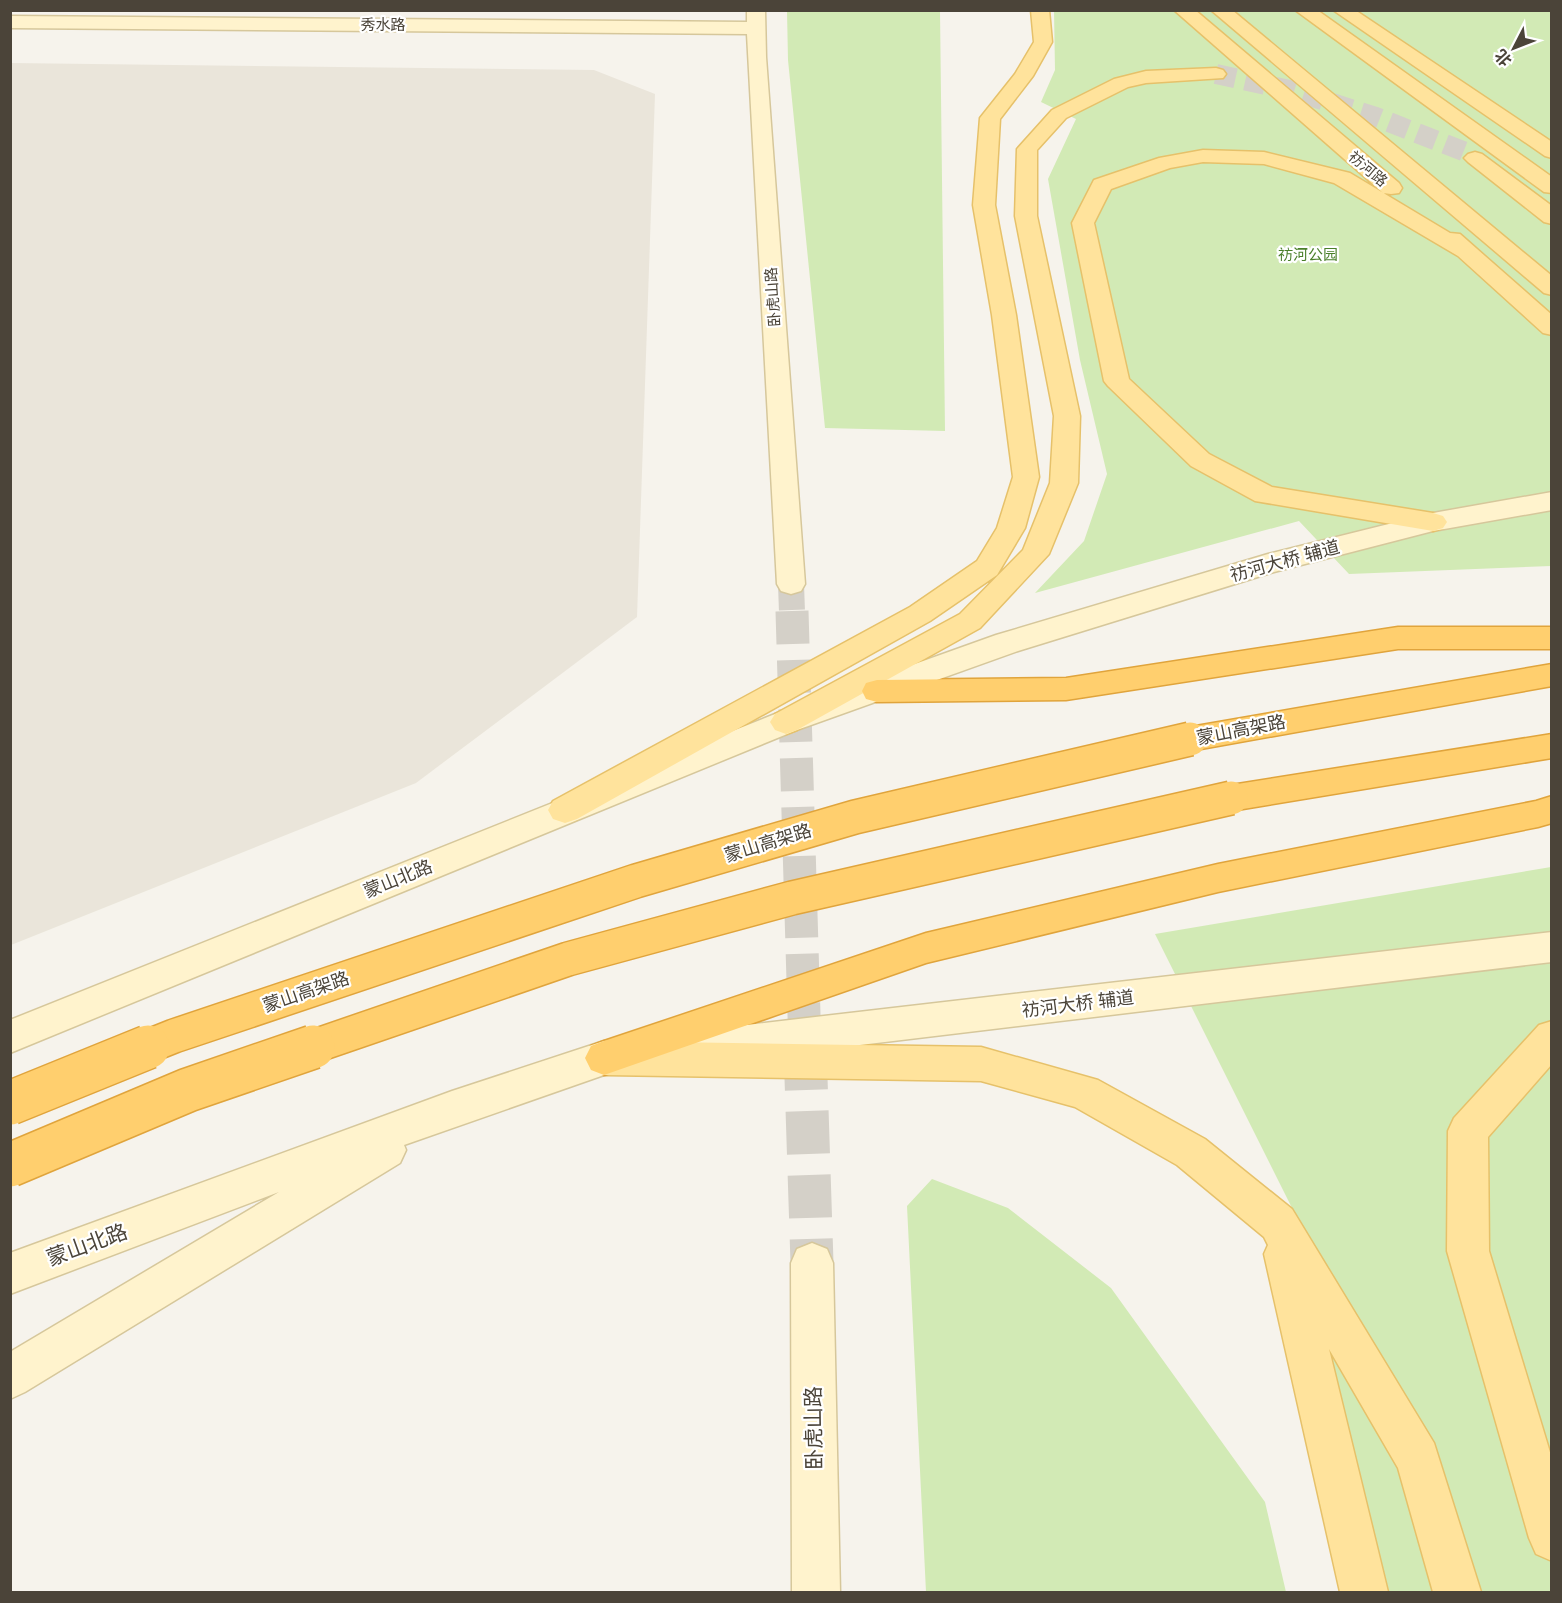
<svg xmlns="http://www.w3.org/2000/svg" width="1562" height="1603" viewBox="0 0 1562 1603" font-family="'Fira Sans','Noto Sans SC',sans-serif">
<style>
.residential{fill:#eae5da}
.green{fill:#d2eab5}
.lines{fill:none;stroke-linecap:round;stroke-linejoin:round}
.secondary-tunnel-far2{stroke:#d4d0c8;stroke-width:26;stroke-dasharray:26 13;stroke-linecap:butt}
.secondary-tunnel-far1{stroke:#d4d0c8;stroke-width:33;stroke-dasharray:33 16;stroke-linecap:butt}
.secondary-tunnel{stroke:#d4d0c8;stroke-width:43;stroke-dasharray:43 21;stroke-linecap:butt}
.primary-tunnel{stroke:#d4d0c8;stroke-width:20;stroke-dasharray:20 10;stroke-linecap:butt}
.secondary-casing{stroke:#d6c79b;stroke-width:3}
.primary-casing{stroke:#e6c16a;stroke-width:3}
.highway-casing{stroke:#e0a43c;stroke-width:3}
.secondary{fill:#fff3cd;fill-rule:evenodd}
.primary{fill:#ffe39c;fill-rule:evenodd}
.highway{fill:#ffcf6e;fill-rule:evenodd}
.highway-bridge-far1-casing{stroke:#e0a43c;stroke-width:36;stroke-linecap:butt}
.highway-bridge-casing{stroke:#e0a43c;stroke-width:46;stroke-linecap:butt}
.highway-bridge-far1{stroke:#ffcf6e;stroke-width:33}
.highway-bridge{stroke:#ffcf6e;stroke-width:43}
.labels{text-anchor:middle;stroke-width:4.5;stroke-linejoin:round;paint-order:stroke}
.far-street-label{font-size:15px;fill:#4b4439;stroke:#fff}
.far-park-label{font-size:15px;fill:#4a7f2a;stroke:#fff}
.street-label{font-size:18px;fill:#4b4439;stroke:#fff}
.near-street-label{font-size:21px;fill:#4b4439;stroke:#fff}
</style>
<rect width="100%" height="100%" fill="#f6f3ec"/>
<path class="residential" d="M11,63L594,70L655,94L637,617L416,783L11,945Z"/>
<path class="green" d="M787,11H940L945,431L825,428L788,60Z
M1054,11H1551V566L1349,574L1299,521L1035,593L1084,541L1107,474L1080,360L1048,179L1076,119L1041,102L1055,70Z
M1551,867V1592H1389L1294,1212L1155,934Z
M932,1179L1008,1208L1111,1288L1265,1502L1286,1592H926L907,1206Z"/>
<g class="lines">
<path class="secondary-tunnel-far2" d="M791,584L792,612"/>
<path class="secondary-tunnel-far1" d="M792,611L805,1048"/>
<path class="secondary-tunnel" d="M805,1047L812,1263"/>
<path class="primary-tunnel" d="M1216,74L1294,91L1376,117L1468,153"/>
<g class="secondary-casing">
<path id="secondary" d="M747,10H765L766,57L805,584L801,591L791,594L781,591L777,584L747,34L10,28V16L747,22Z
M1552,492V510L1433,531L1274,572L1018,651L797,730L10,1053V1020L775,714L996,635L1268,554L1433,513Z
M1552,932V962L694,1065L681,1060L675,1048L681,1036L694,1031Z
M631,1038L644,1043L650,1055L644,1067L631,1072L604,1075L404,1145L406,1150L400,1163L25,1392L10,1399V1352L279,1192L10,1294V1253L452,1091L604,1041Z
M812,1243L827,1249L833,1263L840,1592H792L791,1263L797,1249Z"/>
</g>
<g class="primary-casing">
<path id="primary" d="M1031,10H1049L1052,42L1033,76L1000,119L995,205L1016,315L1039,477L1025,528L997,575L930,621L577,819L565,823L553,819L548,810L553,801L910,607L977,561L997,528L1013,477L992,315L973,205L980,118L1015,74L1034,42Z
M1174,10H1195L1399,183L1402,188L1399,193L1391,194L1383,193Z
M1211,10H1232L1552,276V295L1544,293Z
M1295,10H1317L1552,177V193L1544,192Z
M1333,10H1355L1552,142V158L1545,156Z
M1216,68L1223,70L1226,74L1223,78L1146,83L1128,87L1066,118L1037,150V216L1080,416L1078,483L1049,554L980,628L797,730L786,734L775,730L770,722L775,714L960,614L1023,550L1050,483L1054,416L1015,216L1017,149L1052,110L1114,79L1146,71Z
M1203,150L1264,152L1350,173L1450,233L1460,234L1552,315V335L1543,333L1458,256L1334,183L1264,164L1203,162L1170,168L1111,189L1094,223L1129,379L1209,454L1272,487L1433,513L1443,516L1447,522L1443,528L1433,531L1255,501L1191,466L1108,386L1104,381L1072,223L1094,180L1159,158Z
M1475,152L1482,154L1552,206V224L1544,222L1468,162L1464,158L1468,154Z
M1552,1021V1064L1488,1137L1489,1251L1552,1459V1561L1536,1554L1529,1538L1447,1251L1448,1131L1454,1118L1539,1025Z
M606,1041L981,1047L1098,1080L1205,1139L1292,1209L1434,1443L1481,1592H1433L1398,1468L1329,1349L1388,1592H1340L1264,1254L1268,1245L1264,1237L1177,1165L1075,1107L981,1081L606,1075L593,1070L587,1058L593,1046Z"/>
</g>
<g class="highway-casing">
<path id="highway" d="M1398,627H1552V649H1398L1066,700L877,702L866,699L862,691L866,683L877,680L1066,678Z
M1552,664V686L1190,751L1179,747L1174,739L1179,731L1190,727Z
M1552,734V758L1231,811L1219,807L1215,798L1219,789L1231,785Z
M1552,796V823L1538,827L1218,892L926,963L604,1075L591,1070L585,1058L591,1046L604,1041L926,933L1218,864L1536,801Z"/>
</g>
<use href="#secondary" class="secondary"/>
<use href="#primary" class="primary"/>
<use href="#highway" class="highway"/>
<g class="highway-bridge-far1-casing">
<path id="highway-bridge-far1" d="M144,1048L174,1036L636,881L855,817L1190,739
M309,1048L568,959L792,898L1231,798"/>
</g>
<g class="highway-bridge-casing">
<path id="highway-bridge" d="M10,1103L148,1047
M10,1165L188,1090L313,1047"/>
</g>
<use href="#highway-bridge-far1" class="highway-bridge-far1"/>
<use href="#highway-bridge" class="highway-bridge"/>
</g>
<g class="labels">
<g class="far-street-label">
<text x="383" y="30">秀水路</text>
<text transform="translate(1368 169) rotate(40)" y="5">祊河路</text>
<text transform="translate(773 297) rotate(-94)" y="5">卧虎山路</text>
</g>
<g class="far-park-label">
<text x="1308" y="260">祊河公园</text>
</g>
<g class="street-label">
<text transform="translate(1285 561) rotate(-15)" y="6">祊河大桥 辅道</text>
<text transform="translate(1241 730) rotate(-11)" y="6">蒙山高架路</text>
<text transform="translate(768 843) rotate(-17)" y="6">蒙山高架路</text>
<text transform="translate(398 879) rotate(-22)" y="6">蒙山北路</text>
<text transform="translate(306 992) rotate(-19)" y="6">蒙山高架路</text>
<text transform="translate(1078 1004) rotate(-7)" y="6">祊河大桥 辅道</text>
</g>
<g class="near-street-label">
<text transform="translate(87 1245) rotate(-20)" y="7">蒙山北路</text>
<text transform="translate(814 1428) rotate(-91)" y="7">卧虎山路</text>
</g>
</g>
<rect width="1562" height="1603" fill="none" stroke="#4b4439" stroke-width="24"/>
<g transform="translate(1514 48) rotate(228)" stroke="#ffffff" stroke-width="4.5" paint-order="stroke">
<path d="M0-4.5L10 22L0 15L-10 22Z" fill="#4b4439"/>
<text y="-9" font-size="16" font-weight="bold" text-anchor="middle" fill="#4b4439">北</text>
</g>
</svg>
